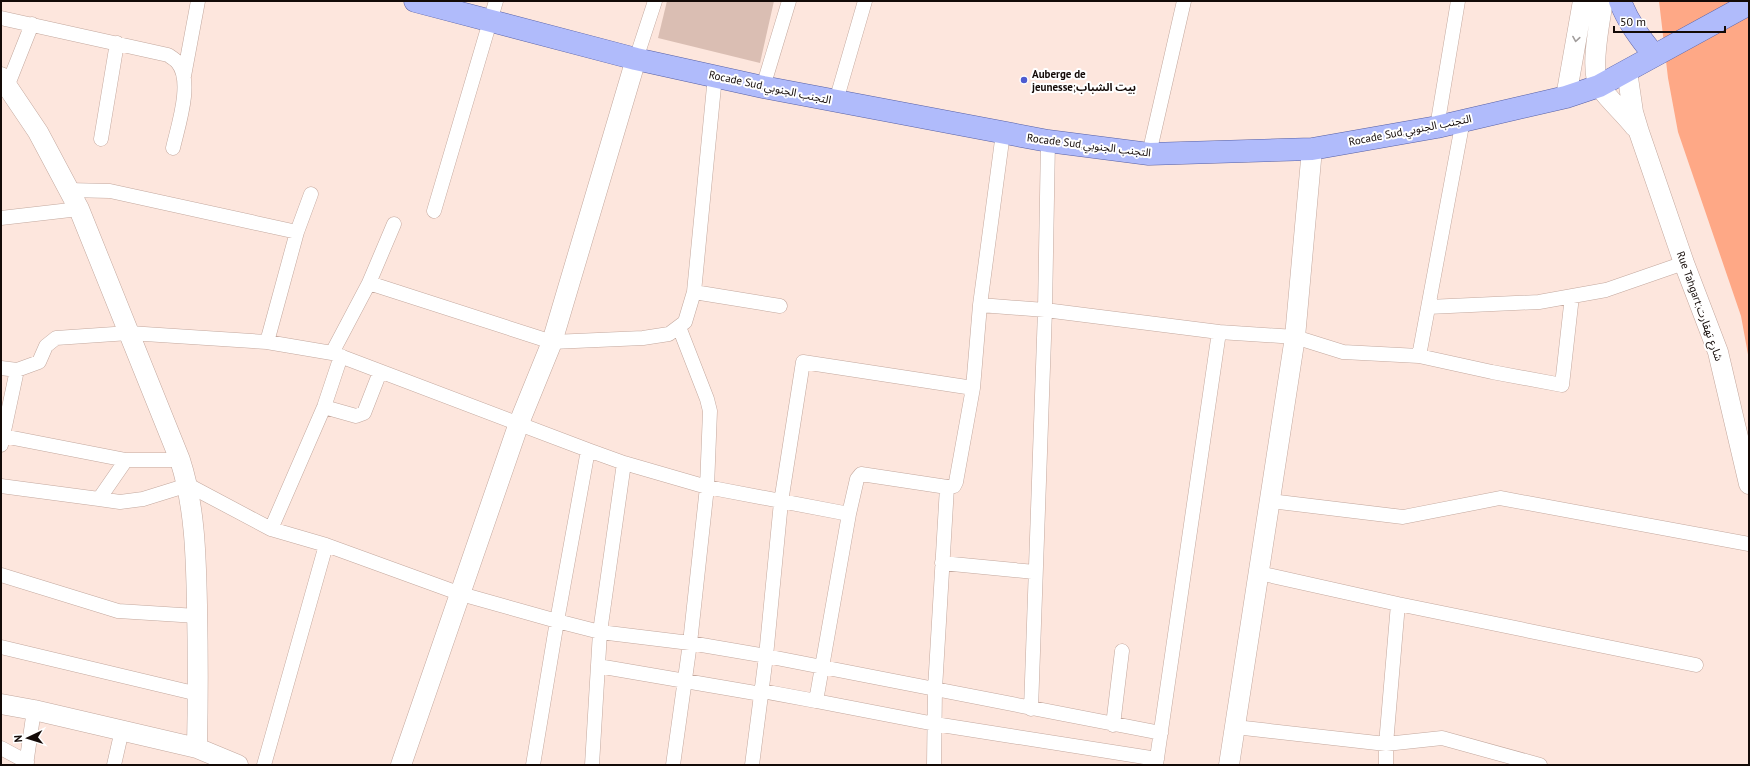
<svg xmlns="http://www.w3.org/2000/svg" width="1750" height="766" viewBox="0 0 1750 766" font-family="'PT Sans','Noto Sans Arabic',sans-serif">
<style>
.water{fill:#fea886}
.building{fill:#dabeb3}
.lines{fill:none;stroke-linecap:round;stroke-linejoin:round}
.street-casing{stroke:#c3a89e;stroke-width:15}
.secondary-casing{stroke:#c3a89e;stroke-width:21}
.primary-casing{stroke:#5760a4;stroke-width:23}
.street{stroke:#fff;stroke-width:14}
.secondary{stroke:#fff;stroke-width:20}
.primary{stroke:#b0bbfb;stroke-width:22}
.oneway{stroke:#a19d9c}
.poi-dot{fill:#4e5bd0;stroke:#fff;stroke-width:1.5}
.labels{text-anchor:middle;stroke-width:4;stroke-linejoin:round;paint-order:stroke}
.poi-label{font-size:11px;font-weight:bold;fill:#130a07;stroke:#fff;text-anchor:start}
.street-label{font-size:11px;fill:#130a07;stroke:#fff}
</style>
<rect width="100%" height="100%" fill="#fde6dd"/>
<path class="water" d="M1659,1H1749V360L1741,316L1678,132L1668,78Z"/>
<path class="building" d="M667,1H774L760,63L658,38Z"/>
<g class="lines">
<g class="street-casing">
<path id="street" d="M1,18L168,55C171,57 176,60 178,63C193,82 178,126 173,148
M636,59L655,1
M184,76L198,1
M7,87L32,24
M763,87L789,1
M836,101L865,1
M1437,127L1458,1
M1003,133L980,305L1045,310L1031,709
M101,139L117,43
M1048,141L1045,310L1219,332
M1149,154L1184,1
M68,190L110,191L297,232L267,342
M434,211L496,1
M1,218L79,209
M297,232L311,194
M369,283L394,224
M694,292L780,306
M980,305L973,388L956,482L954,486L947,487L935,689L1161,733
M1428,307L1539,302L1606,290L1684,263
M332,353L588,450L557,621L533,765
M1419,356L1492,372L1562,385L1572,296
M1,368L17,370L1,445
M17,370L39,362L46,346L56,338L129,333L267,342L332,353L369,283L552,342L643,338L669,334L685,322L694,292L715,76
M324,407L356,416L364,413L380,372
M3,436L126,460
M588,450L624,463L600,632L592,765
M624,463L707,487L849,514L857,479L861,474L947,487
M1,486L99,499L126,460H180
M99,499L120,502L143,499L188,485L271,529L326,545
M1270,501L1403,517L1500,498L1749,544
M271,529L324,407L341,356
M942,563L1035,572
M1259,573L1398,604L1386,744V765
M1,575L118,611L197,616
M1398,604L1696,665
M1,647L198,694
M598,666L761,694
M762,691L816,701L849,514
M816,701L935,724L1157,759
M1113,725L1122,651
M1235,727L1386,744L1442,738L1540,765
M1,748L27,762
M26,765L34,710
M114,765L122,730
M264,765L326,545L461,594L557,621L600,632L690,643L766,656L935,689L934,765
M673,765L690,643L707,487L710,411L707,399L679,327
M752,765L766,656L781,502L803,362L973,388
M1156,765L1219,332L1295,337L1343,352L1419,356L1463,120"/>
</g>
<g class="secondary-casing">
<path id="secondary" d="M1603,1C1600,20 1589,72 1600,87C1610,101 1624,113 1635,127
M1627,71L1633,112L1639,132L1684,263L1718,352L1749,484
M1,77L38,132L79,209L180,460C195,506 196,557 197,605C198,653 198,701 197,748
M1566,97L1583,1
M1,704L34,710L197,748L238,765
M401,765L519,423L552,342L636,59
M1229,765L1295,337L1312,149"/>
</g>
<g class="primary-casing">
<path id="primary" d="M415,1L636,59L763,87L1048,141L1149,154L1312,149L1437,127L1566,97L1599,86L1749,4
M1620,1C1628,22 1640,38 1654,55"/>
</g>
<use href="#street" class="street"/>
<use href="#secondary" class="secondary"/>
<use href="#primary" class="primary"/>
</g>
<defs><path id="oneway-chevron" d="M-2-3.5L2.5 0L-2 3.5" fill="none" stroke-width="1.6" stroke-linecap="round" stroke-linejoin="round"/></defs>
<use class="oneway" href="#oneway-chevron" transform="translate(1576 39) rotate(99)"/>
<circle class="poi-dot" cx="1024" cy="80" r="4"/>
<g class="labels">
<g class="poi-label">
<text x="1032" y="78">Auberge de<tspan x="1032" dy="13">jeunesse;بيت الشباب</tspan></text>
</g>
<g class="street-label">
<text transform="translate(770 87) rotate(12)" y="4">Rocade Sud,التجنب الجنوبي</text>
<text transform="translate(1410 130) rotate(-11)" y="4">Rocade Sud,التجنب الجنوبي</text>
<text transform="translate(1089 145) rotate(7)" y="4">Rocade Sud,التجنب الجنوبي</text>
<text transform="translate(1700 306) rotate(70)" y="4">Rue Tahgart;شارع تهقارت</text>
</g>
</g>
<rect width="1750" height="766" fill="none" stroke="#130a07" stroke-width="4"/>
<g transform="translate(28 738) rotate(266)" stroke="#ffffff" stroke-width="3" paint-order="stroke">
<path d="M0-3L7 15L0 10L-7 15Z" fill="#130a07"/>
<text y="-6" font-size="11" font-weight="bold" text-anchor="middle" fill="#130a07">N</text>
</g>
<path d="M1614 26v6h111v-6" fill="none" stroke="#130a07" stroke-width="2"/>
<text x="1620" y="26" font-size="12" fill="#130a07" stroke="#ffffff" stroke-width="3" paint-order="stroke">50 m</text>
</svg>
